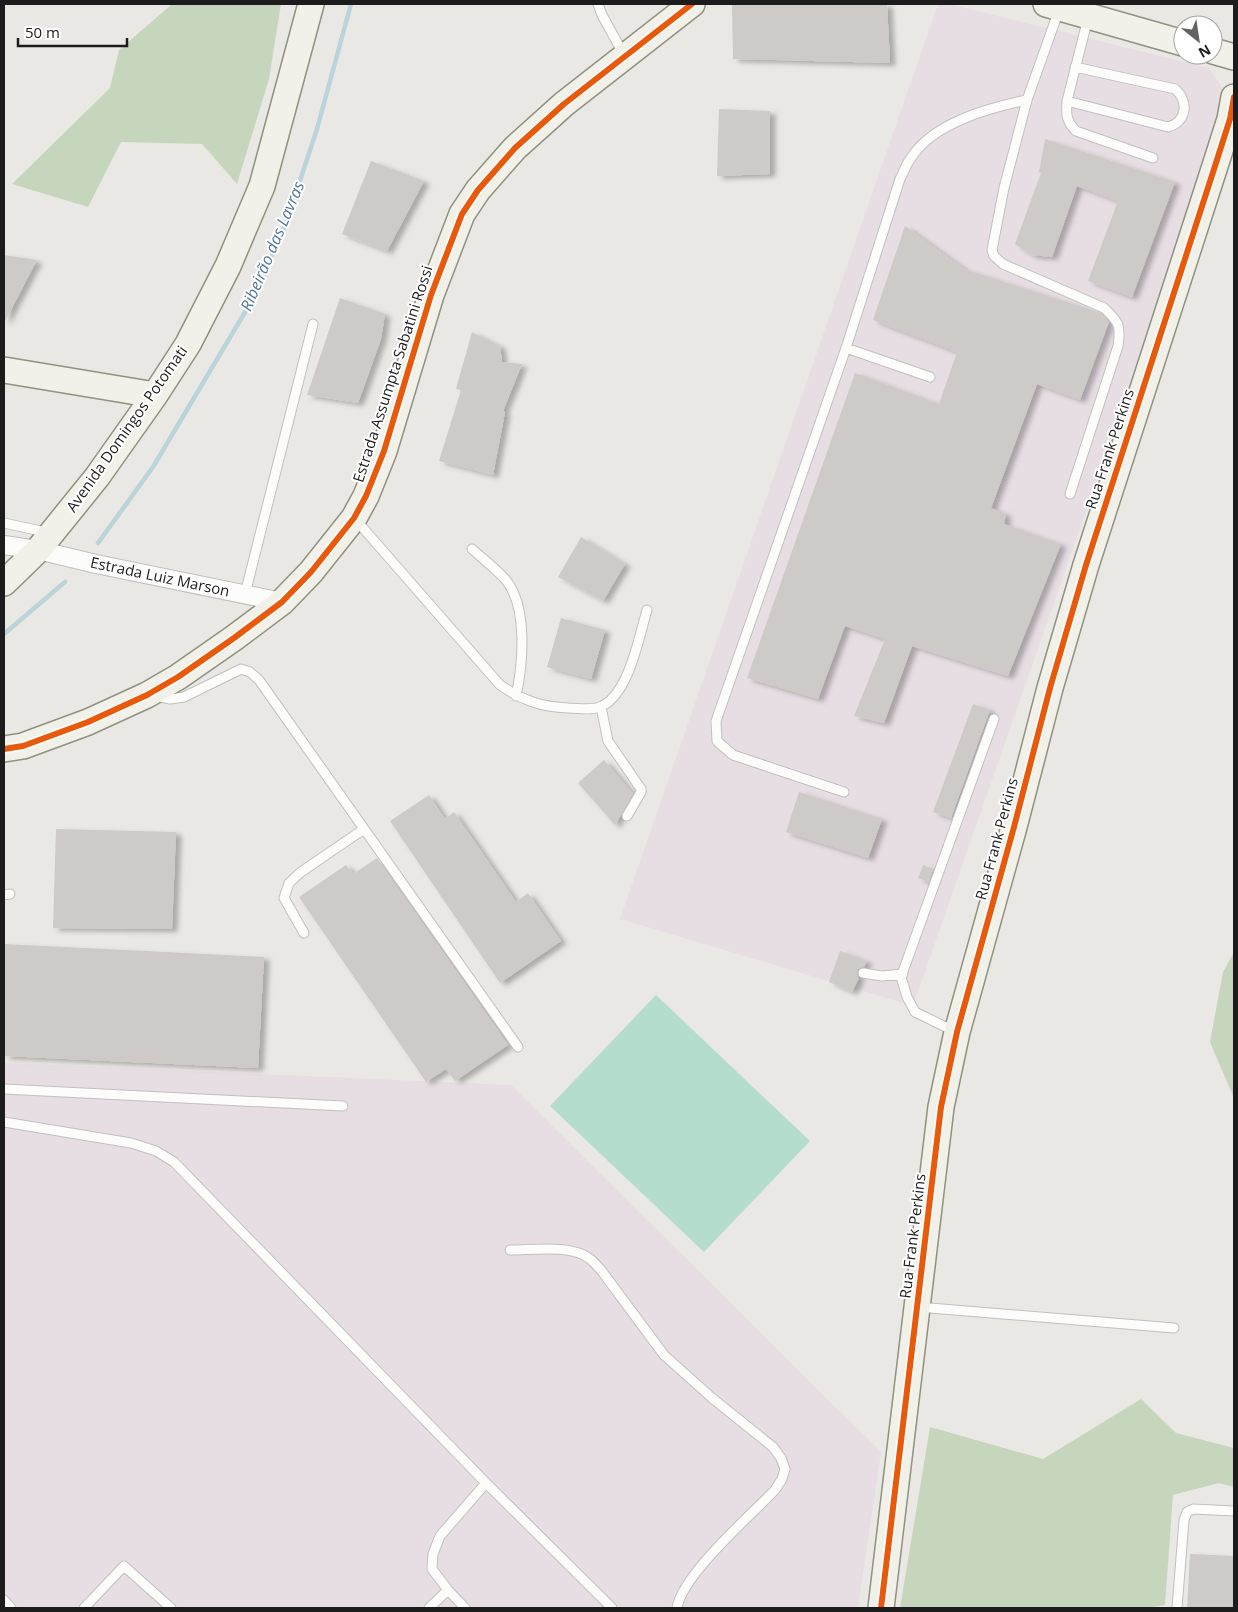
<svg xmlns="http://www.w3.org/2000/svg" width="1238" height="1612" viewBox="0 0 1238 1612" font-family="'Open Sans',sans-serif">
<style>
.industrial{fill:#e7dee3}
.forest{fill:#c6d6bc}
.pitch{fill:#b4ddcb}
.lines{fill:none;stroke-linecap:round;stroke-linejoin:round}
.stream{stroke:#bad4da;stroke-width:4.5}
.building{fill:#cdcac7;filter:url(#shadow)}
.lane-casing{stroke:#c1c0bf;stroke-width:11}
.street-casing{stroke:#c1c0bf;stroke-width:20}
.secondary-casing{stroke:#90917f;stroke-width:28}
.lane{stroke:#fcfcfb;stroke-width:9}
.street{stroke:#fcfcfb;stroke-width:18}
.secondary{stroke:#f1f1e9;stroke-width:25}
.cycleway-casing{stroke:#fff;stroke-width:9}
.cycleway{stroke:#e8590c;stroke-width:6}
.labels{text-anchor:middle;stroke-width:4;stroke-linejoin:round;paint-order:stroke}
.street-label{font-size:15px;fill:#1c1c1c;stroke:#fff}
.water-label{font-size:16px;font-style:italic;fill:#4f769a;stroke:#fff}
</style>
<defs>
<filter id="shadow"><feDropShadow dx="5.5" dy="3" stdDeviation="2.5" flood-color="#0004"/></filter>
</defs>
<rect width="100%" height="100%" fill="#eae8e4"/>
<path class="industrial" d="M938,4H949L1209,68L1225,92L1204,174L913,1006L620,919Z
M4,1063L511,1085L881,1452L858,1608H4Z"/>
<path class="forest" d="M172,4H281L269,79L237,184L202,144L121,142L88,207L12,184L110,88L119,50Z
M1234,952V1098L1210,1042L1223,972Z
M1141,1399L1176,1433L1234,1448V1487L1219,1483L1173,1495L1165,1605L1146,1608H900L930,1427L1043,1459Z"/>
<path class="pitch" d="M656,995L810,1141L704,1252L550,1106Z"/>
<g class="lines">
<path class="stream" d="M98,543L153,467L254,297L287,220L317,129L351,4
M4,634L65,582"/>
</g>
<path class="building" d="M732,4H887L890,63L733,59Z
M719,109L770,111V174L717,176Z
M1045,139L1175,182L1132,297L1088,281L1118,201L1077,186L1052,257L1032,255L1015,244L1041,173L1039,172Z
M371,161L424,181L387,251L342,234Z
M905,226L964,269L1101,313L1109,322L1080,400L1037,384L991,508L1006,514L1004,524L1061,544L1008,676L912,646L884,723L854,716L885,639L845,626L818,699L747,678L855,373L939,404L957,352L873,320Z
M4,255L37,260L4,323Z
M340,298L385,314L381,339L358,403L307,395Z
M472,332L500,346L502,362L522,364L503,411L505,412L493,475L439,461L461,390L456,389Z
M581,537L625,564L603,601L558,577Z
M561,618L605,630L591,679L547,667Z
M973,704L990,710L951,818L933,812Z
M604,760L633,794L615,825L578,783Z
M799,792L882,819L868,858L786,832Z
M429,795L445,819L454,812L516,902L528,893L561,941L500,983L390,821Z
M56,829L176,832L172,929L53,928Z
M377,858L508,1045L455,1081L446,1069L426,1082L299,897L346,865L353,874Z
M923,865L933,869L929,882L918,878Z
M4,944L264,957L258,1068L4,1056Z
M840,951L867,961L864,967L858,969L857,975L859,978L852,992L829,982Z
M1190,1554L1234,1556V1608H1187Z"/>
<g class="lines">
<g class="lane-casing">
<path id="lane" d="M598,4L602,15L624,55
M1059,10L1027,100L1004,188L992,250L994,256L1003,264L1104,308C1119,322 1121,325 1118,346L1070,494
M1075,67L1175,89C1189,101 1187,122 1168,127L1067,101L1088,18
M1067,101C1066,114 1066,121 1076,131L1153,158
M846,348L930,377
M356,520L500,685C522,700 541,707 568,708C579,708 593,711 602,706C629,693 639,637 647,610
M4,523L50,533
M472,549C483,559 496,569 506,580C528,608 523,664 516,696
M245,594L313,324
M155,696L170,699L184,697L241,669L250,672L259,680L518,1047
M601,707L608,741L641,789V792L627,816
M844,792L733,755L717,741L716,721L846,348L900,179C904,172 906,164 911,158C933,123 988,108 1027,100
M4,895L10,894
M304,933L284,898L289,883L301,872L364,829
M863,973L882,976L903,974
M954,1031L915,1012L907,997L901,977L994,719
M4,1089L343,1106
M4,1122L131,1143L156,1151L174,1162L486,1483L612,1608
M510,1250C532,1250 572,1244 590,1259C594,1262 597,1266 601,1270L664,1355L712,1398L773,1447L781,1458L785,1469L782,1479L775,1490C750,1516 682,1575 677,1608
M918,1307L1174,1328
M4,1600L11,1608
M84,1608L124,1566L171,1608
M429,1608L448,1590
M465,1608L448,1590L432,1569L433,1554L440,1536L486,1483
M1177,1608L1184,1520L1187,1512L1193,1509L1234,1511"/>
</g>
<g class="street-casing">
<path id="street" d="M4,545L38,550L96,564L282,602"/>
</g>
<g class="secondary-casing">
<path id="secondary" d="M1046,4L1183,43
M1213,51L1234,57
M4,370L155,395
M4,583L38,550L97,477L155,395L188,344L228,266L262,186L311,4
M4,749L23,746L88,722L147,695L178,677L234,638L282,602L311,572L354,518L366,496L384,451L431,295L462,214L478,190L515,148L564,104L692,4
M881,1608L941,1107L957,1032L1014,827L1050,688L1086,565L1215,166L1230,119L1234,97"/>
</g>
<use href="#lane" class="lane"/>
<use href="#street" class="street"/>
<use href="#secondary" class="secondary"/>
<g class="cycleway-casing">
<path id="cycleway" d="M4,749L23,746L88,722L147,695L178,677L234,638L282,602L311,572L354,518L366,496L384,451L431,295L462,214L478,190L515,148L564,104L692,4
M881,1608L941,1107L957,1032L1014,827L1050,688L1086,565L1215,166L1230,119L1234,97"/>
</g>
<use href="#cycleway" class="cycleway"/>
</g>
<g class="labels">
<g class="street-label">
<text transform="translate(393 374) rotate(-72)" y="5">Estrada Assumpta Sabatini Rossi</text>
<text transform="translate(127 429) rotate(-55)" y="5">Avenida Domingos Potomati</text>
<text transform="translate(1110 449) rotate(-72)" y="5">Rua Frank Perkins</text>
<text transform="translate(160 577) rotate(12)" y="5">Estrada Luiz Marson</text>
<text transform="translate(997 839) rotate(-75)" y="5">Rua Frank Perkins</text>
<text transform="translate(913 1236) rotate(-83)" y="5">Rua Frank Perkins</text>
</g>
<g class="water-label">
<text transform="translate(272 246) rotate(-67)" y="6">Ribeirão das Lavras</text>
</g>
</g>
<rect width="1238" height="1612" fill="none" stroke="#1c1c1c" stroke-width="10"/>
<g transform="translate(1198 40) rotate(150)"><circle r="24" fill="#ffffff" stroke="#a4a4a4"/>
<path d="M0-4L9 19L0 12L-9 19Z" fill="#646362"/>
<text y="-8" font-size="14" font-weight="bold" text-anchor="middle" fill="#1c1c1c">N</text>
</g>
<path d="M18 38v8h109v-8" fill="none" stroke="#1c1c1c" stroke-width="2.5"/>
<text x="25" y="38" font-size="15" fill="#1c1c1c" stroke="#ffffff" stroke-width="4" paint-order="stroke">50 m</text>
</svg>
